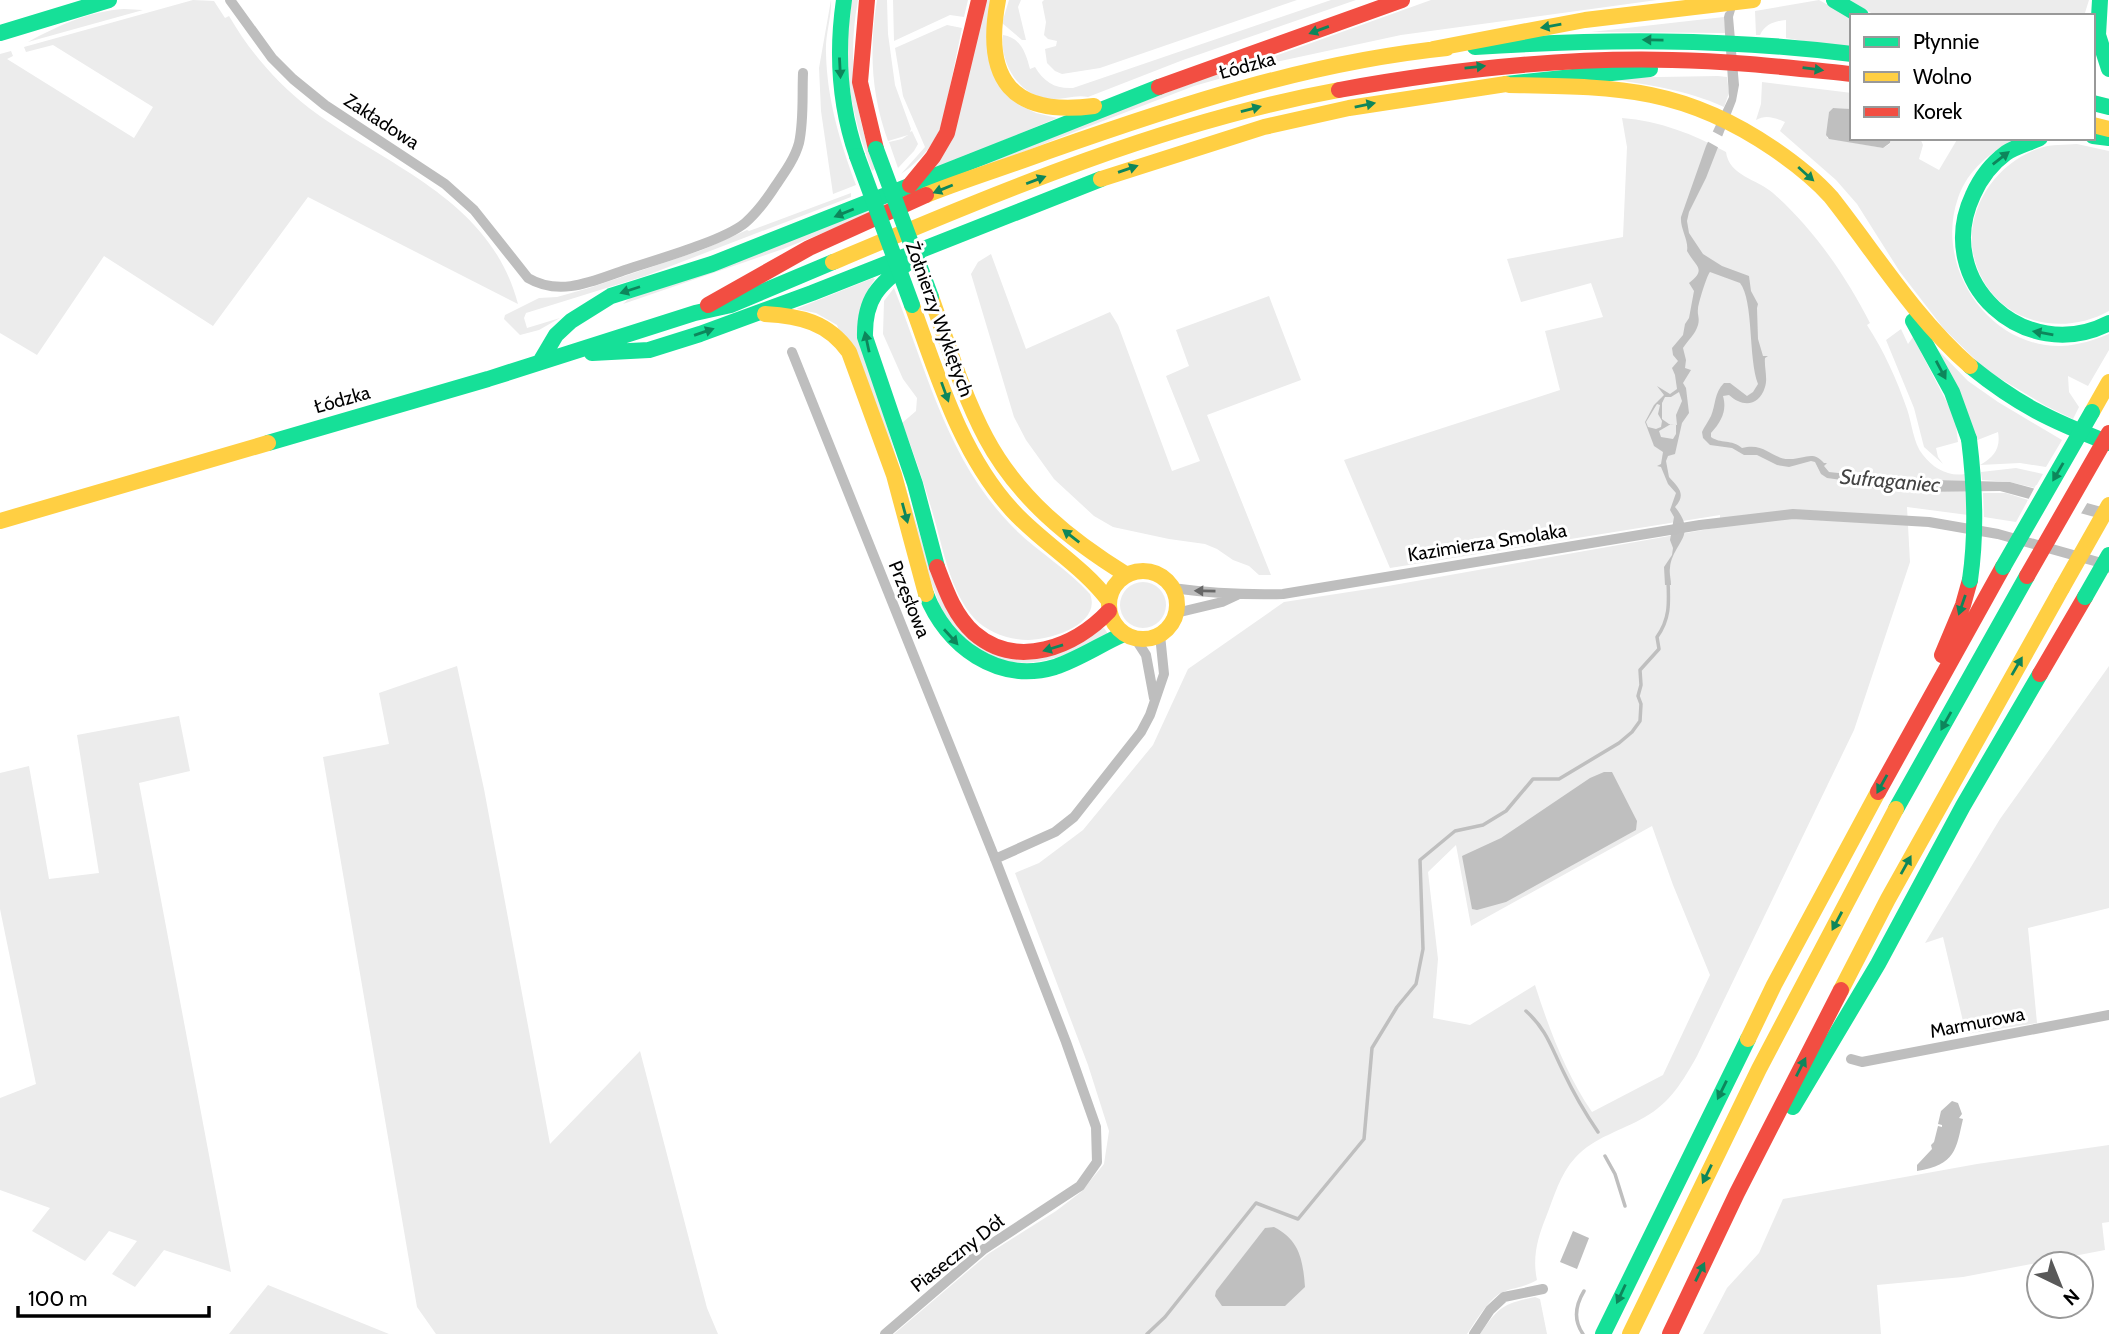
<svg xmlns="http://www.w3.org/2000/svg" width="2109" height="1334" viewBox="0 0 2109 1334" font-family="Cabin,sans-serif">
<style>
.green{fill:#ececec;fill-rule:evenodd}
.water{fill:#bfbfbf;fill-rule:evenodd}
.pier{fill:#fff}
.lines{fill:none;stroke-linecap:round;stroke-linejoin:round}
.stream{stroke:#bfbfbf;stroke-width:3.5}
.street{stroke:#bebebe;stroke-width:10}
.fast{stroke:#16e098;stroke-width:16}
.slow{stroke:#ffcf43;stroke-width:16}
.jam{stroke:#f24e42;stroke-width:16}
.fast-bridge{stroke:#16e098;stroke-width:16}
.slow-bridge{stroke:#ffcf43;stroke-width:16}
.jam-bridge{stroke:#f24e42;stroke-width:16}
.oneway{fill:#0d865b}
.oneway2{fill:#686868}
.labels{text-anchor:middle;stroke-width:6;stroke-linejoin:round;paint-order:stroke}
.street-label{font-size:19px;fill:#000;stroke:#fff}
.water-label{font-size:21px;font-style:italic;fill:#444;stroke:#fff}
</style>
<rect width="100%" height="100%" fill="#fff"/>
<path class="green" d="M193,0L214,1L225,18L229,16C250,52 276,82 309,108C387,167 490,198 518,304L308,197L213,326L104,256L37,355L0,333V54L11,51L13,56L7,59L134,138L153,107L53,45L26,52L24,47Z
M831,0C832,16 825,35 826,53C827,100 840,142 856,185L833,194L821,111L819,68Z
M852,0H858C847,58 855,114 875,169L872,171C850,109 841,66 852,0Z
M877,0H887L888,34L895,85L911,129L910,132L912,131L918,144L914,151L898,168L889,142L902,139L908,135L888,141C871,94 869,49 877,0Z
M893,0H968L964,17L950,15L894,41Z
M986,0H991L988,15L1019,105L1036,113L1057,118L935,169Z
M1009,0H1021L1018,7L1026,40H1022L1002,23Z
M1044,0H1297L1100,68L1062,74L1055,71L1047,63L1045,49L1056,46L1057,41L1048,39L1044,35L1046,22L1042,2Z
M1331,0H1356L1183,60L1088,97C1076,94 1063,100 1050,99C1020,97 999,63 1003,35C1021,38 1026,53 1030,69L1035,67C1044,82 1055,89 1073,88Z
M1431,0H1657L1401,35L1266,64L1261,61Z
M1819,0L1852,18V49L1786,38V20C1775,21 1765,24 1760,35H1756L1755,11Z
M1850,0H2089L2084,16H1876Z
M124,9L143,10L28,42C57,26 90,11 124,9Z
M1724,17L1726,33L1591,32Z
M947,25L962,28L943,121C935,144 921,160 901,174L925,147L903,96L895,48Z
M1227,72L1229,76L1194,86L1051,141L783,249L623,304L634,294L1219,73Z
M1718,76L1727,77L1729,93L1724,107C1685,89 1644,84 1601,78Z
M1762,82L1852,93V109L1833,108L1829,112L1827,138L1883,148L1890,144L1891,138H1920L1923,145L1919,159L1939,170L1958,138H2017C1991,152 1968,169 1958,198C1934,266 1988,348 2062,346C2079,345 2094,340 2109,334V350L2088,386L2068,376L2069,392L2079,407L2073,419L2046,406L1986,370L1944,329L1900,272L1857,204L1836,180L1780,131L1785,122C1775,118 1766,114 1756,120L1761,104Z
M1622,118C1660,121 1693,134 1726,152C1729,176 1757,179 1773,193C1813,228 1846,276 1870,323L1867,325C1884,351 1897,380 1907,409C1912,423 1913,443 1923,455C1933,468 1948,477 1965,474L1966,481L1902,479L1967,491L1968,515L1907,507L1910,562L1854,730L1697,1056C1683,1081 1670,1103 1645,1117C1621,1131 1594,1137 1575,1158C1560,1174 1554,1197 1546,1217C1538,1237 1532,1257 1537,1280C1524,1288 1509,1288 1499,1294C1486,1303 1476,1321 1467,1334H894L988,1254L1056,1211L1081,1192L1104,1164L1109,1131L1088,1065L1015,873L1039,863L1083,830L1153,745L1188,669L1284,602L1388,586L1720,527V515L1390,568L1344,460L1560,390L1545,331L1603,317L1591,283L1521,302L1507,259L1623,237L1627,147ZM1652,826L1673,885L1710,975L1663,1075L1592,1112C1566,1074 1549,1029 1535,985L1470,1025L1433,1018L1438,959L1428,872L1456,845L1471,926Z
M2077,144L2109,151V311C2060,338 1997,322 1977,267C1958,218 1993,163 2040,148C2051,144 2066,145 2077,144Z
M851,193V197L645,276L526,313L524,318L527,328L560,318L539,330L520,335L504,319L505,315L539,298L557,297L589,288L702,250L747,230L749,231Z
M991,254L1026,349L1110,312L1118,325L1172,471L1200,461L1166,376L1189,366L1176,330L1269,296L1301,380L1207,415L1271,575H1259L1249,566L1233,560L1217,549L1205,544L1169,539L1113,527L1094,516L1054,479L1026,440L1014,417L971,274L978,262Z
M873,278L875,279L869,288L879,400L930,568L1001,655L1104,628L1108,634C1065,658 1022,677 975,648C963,641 953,627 944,617L837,325L816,313L796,309Z
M894,288C926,369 947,458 1009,523C1033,549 1066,567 1090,594C1102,624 1051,640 1028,640C1009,640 987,632 974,618C950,591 943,548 933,514C924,483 914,453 902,423L916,411L917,398L903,379L883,334L884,301Z
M1901,329L1908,344L1913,337L1955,418L1958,442L1936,448L1938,457L1943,464L1924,447L1914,408L1886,340Z
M1935,347L1968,381L1998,402L2062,440L2046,467L2020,463L1980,465C1994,457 2001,448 1998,432L1975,441Z
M2016,468L2043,474L2035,488L2010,482L1982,480L1981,472Z
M1983,493H2006L2028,500L2016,522L1984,517Z
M1120 605a23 23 0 1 1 46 0a23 23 0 1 1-46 0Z
M457,666L484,789L550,1144L640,1051L707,1308L718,1334H436L417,1307L323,757L389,744L379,693Z
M2109,666V908L2028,928L2037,1023L1966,1034L1943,937L1925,943L2000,819Z
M179,716L190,771L139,783L231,1272L164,1250L135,1287L112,1274L137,1241L109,1231L85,1261L32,1231L50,1208L0,1190V1098L36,1084L0,909V773L29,766L49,879L99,873L77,735Z
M2109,1145V1222L2102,1223L2105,1250L1963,1277L1877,1285L1881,1334H1703L1727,1288L1759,1253L1783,1199L1977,1164Z
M268,1285L389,1334H229Z
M1535,1297L1540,1299L1547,1334H1480C1499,1307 1502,1304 1535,1297Z"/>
<path class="water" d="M1738,0L1733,17L1739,85L1736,101L1706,178L1689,212L1687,221L1689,233L1703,254L1722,266L1749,276L1751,291L1758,304L1757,308L1758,339L1763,356H1768L1765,358C1764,367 1768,378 1765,387C1759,407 1742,407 1729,395L1723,396C1727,410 1722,421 1711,433V437C1720,444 1732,439 1742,448C1766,442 1772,460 1790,459C1805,459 1813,450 1824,463H1827L1824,466L1829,472L1866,476L1874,483L1887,480L1891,476L1900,479L2010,482L2109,509V521L2000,491L1914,492L1898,484L1874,489L1864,483L1827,478L1821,474L1815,462L1811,461L1789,467L1777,465L1757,455H1744L1732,448L1710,445L1703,438L1702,432C1704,427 1708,422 1711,416C1716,404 1714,393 1724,383H1730L1747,396L1753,392L1758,384C1748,358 1754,301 1740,283L1710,272C1707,275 1698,304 1698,309C1697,315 1700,318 1698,325C1695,335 1688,340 1683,348L1686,360L1685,368L1691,370L1683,383L1686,388L1689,413L1682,423L1675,454L1668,456L1666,461L1669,477C1678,487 1687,494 1675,507C1699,536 1672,543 1670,568C1669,573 1671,579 1671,585H1665L1664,567L1672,555L1673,548L1670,540L1674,517L1670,510L1676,493L1668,484L1661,467L1657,466L1661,464L1663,452L1654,446L1645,422L1654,405L1664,395L1657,386L1670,394L1677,389L1675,375L1672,368L1678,361L1673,355L1672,348L1683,335L1685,324L1689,318L1694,291L1689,283C1707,269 1696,267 1687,251C1689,240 1680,229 1681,217L1706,146L1729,97L1724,17L1725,13ZM1679,392L1682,401L1676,415L1677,425L1669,424L1662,419V403L1665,397H1671ZM1657,404L1660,405L1658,414L1662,421L1661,427L1656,429L1648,427L1646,422ZM1671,424L1676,425V434L1673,439L1661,437L1659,431Z
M1833,108L1852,109V138H1891L1890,143L1883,148L1829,139L1826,135L1829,112Z
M1604,772H1612L1637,821L1636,830L1506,902L1477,910L1472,909L1462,856L1501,838L1590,778Z
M1952,1101L1958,1103L1962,1114L1959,1118L1963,1119C1956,1149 1956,1165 1917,1171V1165L1932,1149L1931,1145L1934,1142L1938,1126L1942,1127V1125L1938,1124L1941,1111Z
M1274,1227C1300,1240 1303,1261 1305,1287L1285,1306H1222L1215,1296L1216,1291L1265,1228Z
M1573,1231L1589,1238L1577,1269L1560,1262Z"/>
<path class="pier" d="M1710,130L1725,138L1721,149L1705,140Z
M2036,485L2089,500L2079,517L2027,502Z"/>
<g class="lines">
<path class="stream" d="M1526,1011C1547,1030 1551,1047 1563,1071C1573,1092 1585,1113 1598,1132
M1605,1156L1615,1174L1625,1206
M1147,1334L1165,1317L1256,1203L1298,1219L1364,1139L1372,1048L1397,1007L1416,984L1423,949L1420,860L1455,831L1483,825L1506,811L1533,779H1559L1619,743L1632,732L1640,721L1641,704L1638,696L1641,685L1640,670L1659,649L1657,637C1670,619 1669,603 1668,581
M1583,1334C1573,1320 1575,1306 1584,1291"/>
<path class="street" d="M230,0L272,58L293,79L325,105L445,184L474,210L528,278C560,297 593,281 625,270C655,260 723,241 745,223C758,212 767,199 776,185C785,172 795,158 799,143C804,120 802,96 803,73
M792,352L994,856L1066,1042L1096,1127L1097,1162L1080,1186L984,1249L885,1334
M1172,588C1209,593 1246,595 1283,594L1700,525L1793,514L1929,522L1998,534L2098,562L2107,568
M1176,613L1222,602L1237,595
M1135,638L1146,655L1154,698
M995,859L1055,832L1074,817L1141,732L1150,715L1164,674L1160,635
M1851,1059L1862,1062L2109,1015
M1474,1334L1490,1310L1504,1297L1543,1289"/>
<path class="fast" d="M844,0C836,54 839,104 857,156
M1834,0L1861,16
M2100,0L2098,35L2109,69
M0,33L109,0
M1475,47C1601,39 1726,38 1852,54
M1506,84L1650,69
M2093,103L2109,107
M2093,136L2109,138
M2040,138C2029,143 2015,147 2006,153C1991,164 1980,179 1973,195C1932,282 2025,366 2109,323
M911,260C881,284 864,295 865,337L915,484L937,567
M1913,321L1952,392L1969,439
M592,353L649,350L700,334L812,293L1101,179
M540,362L556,335L571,321L611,296L712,264L1159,87
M1970,366C2018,405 2052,421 2109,443
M268,443L488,379L695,313L731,305L833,262
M926,594C946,646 998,684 1055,667C1079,659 1101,644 1124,634
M1896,809L2027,576
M1793,1107L1878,964L1963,806L2040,674
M1603,1334L1748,1039"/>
<path class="slow" d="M998,0C983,79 1011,117 1094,106
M1433,49L1585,20L1753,0
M1509,85C1615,87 1682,86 1774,149C1793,162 1815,179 1831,197C1876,254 1915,318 1970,366
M2093,125L2109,129
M1101,179L1264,127L1349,108L1506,84
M926,195C966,179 1006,167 1046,152C1176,106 1309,62 1447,48
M833,262C997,193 1163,122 1339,90
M931,297C948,344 962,393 986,438C1018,498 1070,540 1127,575
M912,305C938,376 960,453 1012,510C1042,543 1082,565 1109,601
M765,314C800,316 828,322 849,352L894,475L926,594
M2092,412L2109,382
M0,521L268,443
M1109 605a34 34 0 1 1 68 0a34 34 0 1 1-68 0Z
M1841,990L1888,899L2062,588
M1748,1039L1774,985L1878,792
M1630,1334L1759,1069L1896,809"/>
<path class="jam" d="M867,0L860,82L876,149
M1159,87L1402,0
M1339,90C1449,70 1560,57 1672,60C1732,61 1792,68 1852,74
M910,185L933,157L947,133L979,0
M708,305L809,248L926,195
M937,567C946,591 955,616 974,633C1017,670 1075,647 1109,611
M1942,655L1963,605L1970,580
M2040,674L2085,597
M1878,792L2003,567
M1670,1334L1737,1193L1841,990"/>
<path class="fast-bridge" d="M876,149L931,297
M857,156L912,305
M1969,439C1975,487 1977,532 1970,580
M2003,567L2092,412
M2085,597L2109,555"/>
<path class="slow-bridge" d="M2062,588L2109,505"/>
<path class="jam-bridge" d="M2027,576L2109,433"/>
</g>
<defs><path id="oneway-solid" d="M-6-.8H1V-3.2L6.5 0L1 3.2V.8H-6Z" transform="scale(1.75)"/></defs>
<g class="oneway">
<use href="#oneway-solid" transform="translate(1551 26) rotate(170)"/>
<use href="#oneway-solid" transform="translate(1319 30) rotate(160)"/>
<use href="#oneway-solid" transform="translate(1653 40) rotate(-179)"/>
<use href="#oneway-solid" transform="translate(1475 67) rotate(-6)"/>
<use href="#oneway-solid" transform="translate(840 68) rotate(87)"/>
<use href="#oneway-solid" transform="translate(1813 69) rotate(7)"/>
<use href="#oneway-solid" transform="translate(1365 105) rotate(-11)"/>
<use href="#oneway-solid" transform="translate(1251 109) rotate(-15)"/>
<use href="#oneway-solid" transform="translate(2001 158) rotate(-38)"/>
<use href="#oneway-solid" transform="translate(1128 169) rotate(-19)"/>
<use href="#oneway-solid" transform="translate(1806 174) rotate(42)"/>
<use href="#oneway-solid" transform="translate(1036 180) rotate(-21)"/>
<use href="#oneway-solid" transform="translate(943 189) rotate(158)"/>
<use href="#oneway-solid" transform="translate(844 213) rotate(158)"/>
<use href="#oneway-solid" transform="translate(630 290) rotate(162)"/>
<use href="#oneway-solid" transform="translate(704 332) rotate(-19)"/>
<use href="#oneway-solid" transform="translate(2043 333) rotate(-170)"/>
<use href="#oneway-solid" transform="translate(867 342) rotate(-102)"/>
<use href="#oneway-solid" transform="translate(1941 370) rotate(62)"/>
<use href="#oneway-solid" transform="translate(945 392) rotate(70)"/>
<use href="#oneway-solid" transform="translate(2058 472) rotate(120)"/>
<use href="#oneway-solid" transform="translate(905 513) rotate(75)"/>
<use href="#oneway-solid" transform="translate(1071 536) rotate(-142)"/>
<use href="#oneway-solid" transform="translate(1962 605) rotate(109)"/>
<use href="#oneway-solid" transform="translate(951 637) rotate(48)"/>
<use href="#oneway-solid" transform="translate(1053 648) rotate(163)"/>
<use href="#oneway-solid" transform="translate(2017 666) rotate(-60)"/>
<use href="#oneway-solid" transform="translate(1946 721) rotate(119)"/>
<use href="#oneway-solid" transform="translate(1882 784) rotate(119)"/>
<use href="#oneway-solid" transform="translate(1906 865) rotate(-61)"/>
<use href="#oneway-solid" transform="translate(1837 921) rotate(118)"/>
<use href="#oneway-solid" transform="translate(1801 1067) rotate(-63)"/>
<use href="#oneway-solid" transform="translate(1722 1090) rotate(116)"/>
<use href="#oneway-solid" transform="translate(1707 1174) rotate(116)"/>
<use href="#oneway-solid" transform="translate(1700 1272) rotate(-64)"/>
<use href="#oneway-solid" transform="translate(1621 1294) rotate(115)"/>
</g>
<use class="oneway2" href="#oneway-solid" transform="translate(1205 591) rotate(-179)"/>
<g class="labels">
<g class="street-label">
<text transform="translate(1247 65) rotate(-15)" y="7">Łódzka</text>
<text transform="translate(382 121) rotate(33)" y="7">Zakładowa</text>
<text transform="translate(940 319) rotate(70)" y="7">Żołnierzy Wyklętych</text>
<text transform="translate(342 399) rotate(-16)" y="7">Łódzka</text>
<text transform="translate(1487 542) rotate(-9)" y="7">Kazimierza Smolaka</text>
<text transform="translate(910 599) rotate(68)" y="7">Przęsłowa</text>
<text transform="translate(1977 1022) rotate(-11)" y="7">Marmurowa</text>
<text transform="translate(957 1253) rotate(-38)" y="7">Piaseczny Dół</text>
</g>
<g class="water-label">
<text transform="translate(1890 481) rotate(5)" y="7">Sufraganiec</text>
</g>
</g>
<rect x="1850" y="14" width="245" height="126" fill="#ffffff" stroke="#999999" stroke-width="2"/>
<rect x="1864" y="37" width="35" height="10" fill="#16e098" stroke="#999999" stroke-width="2"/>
<text x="1913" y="49" font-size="21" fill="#000000">Płynnie</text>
<rect x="1864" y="72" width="35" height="10" fill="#ffcf43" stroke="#999999" stroke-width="2"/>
<text x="1913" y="84" font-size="21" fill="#000000">Wolno</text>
<rect x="1864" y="107" width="35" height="10" fill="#f24e42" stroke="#999999" stroke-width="2"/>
<text x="1913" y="119" font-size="21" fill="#000000">Korek</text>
<g transform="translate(2060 1285) rotate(137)"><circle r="33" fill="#ffffff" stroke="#999999" stroke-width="2"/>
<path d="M0-5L12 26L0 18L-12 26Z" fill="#595959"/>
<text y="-10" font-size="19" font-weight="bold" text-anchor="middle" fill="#000000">N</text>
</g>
<path d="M18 1306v10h191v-10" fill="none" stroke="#000000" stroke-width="3.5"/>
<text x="28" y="1306" font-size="21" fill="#000000" stroke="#ffffff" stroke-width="5" paint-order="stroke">100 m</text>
</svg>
